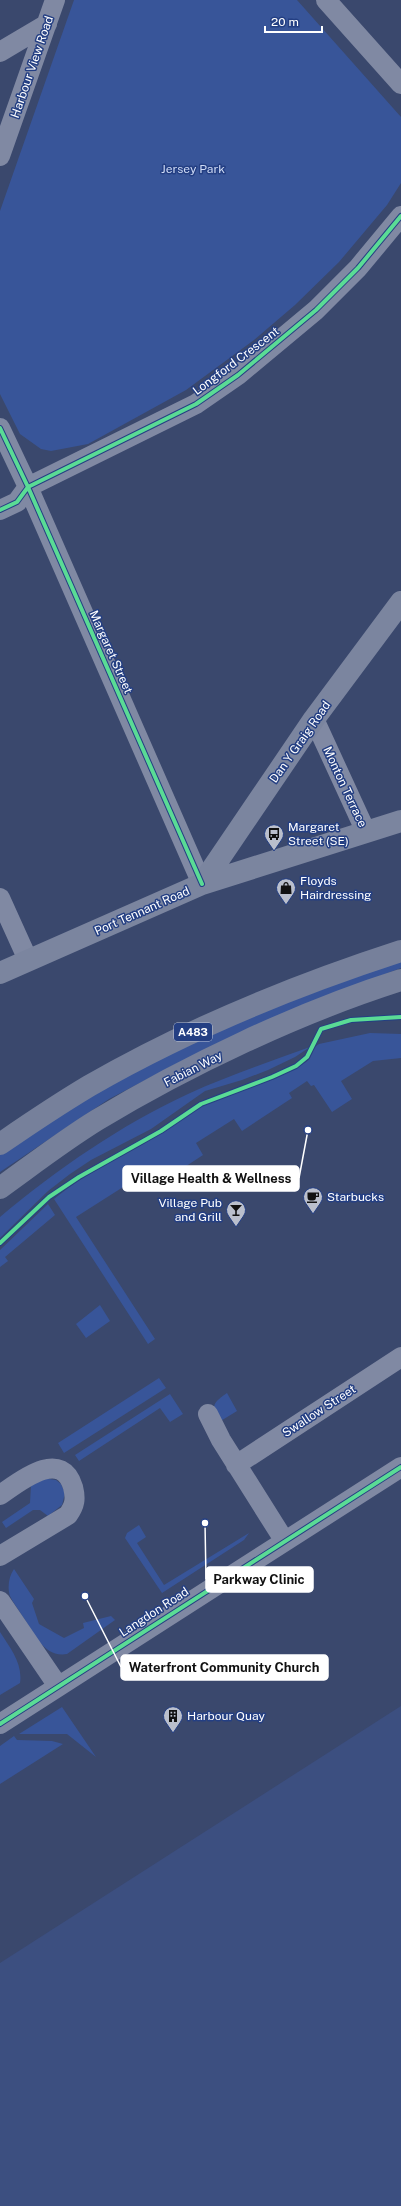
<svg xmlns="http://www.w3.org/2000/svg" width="401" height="2206" viewBox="0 0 401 2206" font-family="'Public Sans',sans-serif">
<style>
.green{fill:#385599}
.water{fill:#3c4f80}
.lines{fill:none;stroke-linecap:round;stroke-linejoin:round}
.street{stroke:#8089a3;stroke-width:20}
.secondary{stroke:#7b859f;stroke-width:22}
.highway{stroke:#76809b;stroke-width:22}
.cycleway-casing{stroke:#243f83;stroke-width:6}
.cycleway{stroke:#5adb95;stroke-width:4}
.labels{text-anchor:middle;stroke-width:3;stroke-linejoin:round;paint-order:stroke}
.shield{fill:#243f83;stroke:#bdc5da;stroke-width:1}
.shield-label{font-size:11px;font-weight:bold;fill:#fff}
.street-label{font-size:12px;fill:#fff;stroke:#243f83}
.park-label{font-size:12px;fill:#d0dcf6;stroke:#243f83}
.poi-label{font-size:12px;fill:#fff;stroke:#243f83;text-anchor:start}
.leader{fill:none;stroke:#fff;stroke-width:1.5}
.callout-dot{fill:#fff;stroke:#243f83;stroke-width:1.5}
.callout{fill:#fff;stroke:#fff;stroke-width:1.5}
.callout-label{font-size:13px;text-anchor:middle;font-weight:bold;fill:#111}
</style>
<rect width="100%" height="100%" fill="#3a486d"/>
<path class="green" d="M74,0H297L401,117V183L387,205L339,262L295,305L254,340L186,390L88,444L51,451L41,449L20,434L0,394V211Z
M401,960V968L305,1004L180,1062L109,1099L0,1172V1153L103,1088L237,1021Z
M370,1033L401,1034V1058L373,1061L341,1081L352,1099L332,1112L314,1085L311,1086L307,1081L289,1093L292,1098L242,1131L234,1119L196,1143L203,1155L171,1176L173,1179L162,1186H158L152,1176L145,1179L142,1175L76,1217L155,1339L148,1344L54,1199C85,1173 121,1158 155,1137C174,1125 190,1109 210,1099C240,1084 277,1081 306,1062C313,1058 312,1047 319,1044Z
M310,1047L295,1057L268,1070L242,1080L205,1091L151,1129L91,1160L70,1174L48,1191L0,1238V1217C57,1169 121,1125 188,1094C227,1076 269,1062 310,1047Z
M48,1204L55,1215L5,1257L8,1261L0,1267V1250Z
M100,1305L110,1321L86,1338L76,1324Z
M159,1378L166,1388L64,1453L58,1443Z
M227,1393L237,1411L219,1422C212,1406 211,1404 227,1393Z
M170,1394L183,1414L170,1422L160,1408L79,1461L75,1455Z
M42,1478L56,1480L61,1484L65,1493L62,1505L48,1516L40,1510H33L6,1528L2,1522L30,1503L31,1485Z
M139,1525L146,1537L137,1543L164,1585L249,1533L244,1540L162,1593L125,1538L127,1533Z
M14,1569L34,1599L32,1603L39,1624L64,1638L84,1628L83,1623L111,1616L115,1620L67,1654C44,1658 34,1633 23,1617C19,1610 13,1603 10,1596C7,1587 9,1576 14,1569Z
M0,1632C10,1648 23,1663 20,1683L0,1695Z
M62,1707L96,1757L67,1734H19Z
M14,1736L17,1740L52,1741L63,1744L0,1784V1746Z"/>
<path class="water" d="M401,1706V2206H0V1963Z"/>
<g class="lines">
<path class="street" d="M326,0L401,84
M0,52L47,24
M0,156L55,0
M0,428L28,487L202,884
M0,510L17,502L28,487L196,404L238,375L316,310L358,268L401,216
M314,719L366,832
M0,898L28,960
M208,1414L221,1440L284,1540
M236,1465L401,1357
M0,1495C19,1482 61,1447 73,1487C76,1499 75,1505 68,1515L0,1556
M0,1601L58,1686
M0,1724L401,1467"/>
<path class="secondary" d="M202,884L314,719L401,602
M0,973L202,884L401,821"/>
<path class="highway" d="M0,1144C29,1124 59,1104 89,1086C188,1029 293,986 401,951
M0,1188C32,1165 63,1141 97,1120C188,1065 300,1012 401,980"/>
<g class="cycleway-casing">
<path id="cycleway" d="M0,428L28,487L202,884
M0,510L17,502L28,487L196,404L238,375L316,310L358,268L401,216
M0,1243L49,1197L79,1177L161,1131L201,1104L272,1077L296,1066L307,1057L321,1029L351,1020L401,1017
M0,1724L401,1467"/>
</g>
<use href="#cycleway" class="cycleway"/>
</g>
<defs>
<g id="bus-pin" transform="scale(1)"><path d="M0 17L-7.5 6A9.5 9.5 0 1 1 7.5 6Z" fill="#babfcc" stroke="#243f83"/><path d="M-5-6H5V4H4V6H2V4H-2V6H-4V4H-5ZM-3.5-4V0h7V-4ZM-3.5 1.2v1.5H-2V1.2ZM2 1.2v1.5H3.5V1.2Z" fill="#111"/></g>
<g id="shop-pin" transform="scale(1)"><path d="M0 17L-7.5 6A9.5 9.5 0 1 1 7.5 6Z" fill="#babfcc" stroke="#243f83"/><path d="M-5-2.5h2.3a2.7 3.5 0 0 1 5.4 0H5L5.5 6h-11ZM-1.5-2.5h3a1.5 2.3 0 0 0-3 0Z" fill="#111"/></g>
<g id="cafe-pin" transform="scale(1)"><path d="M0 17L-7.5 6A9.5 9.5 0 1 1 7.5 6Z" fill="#babfcc" stroke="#243f83"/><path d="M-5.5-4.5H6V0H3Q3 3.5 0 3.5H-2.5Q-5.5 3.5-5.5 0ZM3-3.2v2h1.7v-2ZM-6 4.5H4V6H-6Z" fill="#111"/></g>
<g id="bar-pin" transform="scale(1)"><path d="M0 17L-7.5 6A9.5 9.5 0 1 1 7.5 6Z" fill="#babfcc" stroke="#243f83"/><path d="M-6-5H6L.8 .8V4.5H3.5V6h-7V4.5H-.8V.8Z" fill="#111"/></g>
<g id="building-pin" transform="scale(1)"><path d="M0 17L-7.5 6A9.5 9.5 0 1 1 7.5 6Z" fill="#babfcc" stroke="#243f83"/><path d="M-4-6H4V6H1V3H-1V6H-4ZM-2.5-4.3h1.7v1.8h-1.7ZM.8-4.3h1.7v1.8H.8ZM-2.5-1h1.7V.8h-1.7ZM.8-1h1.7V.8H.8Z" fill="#111"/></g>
</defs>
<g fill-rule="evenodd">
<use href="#bus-pin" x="274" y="834"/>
<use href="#shop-pin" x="286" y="888"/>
<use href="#cafe-pin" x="313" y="1197"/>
<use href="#bar-pin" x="236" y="1210"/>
<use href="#building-pin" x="173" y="1716"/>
</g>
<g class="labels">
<rect class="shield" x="174" y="1023" width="38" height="18" rx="3"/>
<g class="shield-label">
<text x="193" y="1036">A483</text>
</g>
<g class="street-label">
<text transform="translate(32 67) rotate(-71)" y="4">Harbour View Road</text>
<text transform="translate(236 361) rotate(-37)" y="4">Longford Crescent</text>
<text transform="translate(111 652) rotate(66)" y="4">Margaret Street</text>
<text transform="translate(300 742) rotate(-55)" y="4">Dan Y Graig Road</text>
<text transform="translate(345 787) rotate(65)" y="4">Monton Terrace</text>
<text transform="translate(142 911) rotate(-24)" y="4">Port Tennant Road</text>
<text transform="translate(193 1069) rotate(-27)" y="4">Fabian Way</text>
<text transform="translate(319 1411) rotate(-33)" y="4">Swallow Street</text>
<text transform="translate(154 1612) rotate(-33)" y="4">Langdon Road</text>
</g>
<g class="park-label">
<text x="193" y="173">Jersey Park</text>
</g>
<g class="poi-label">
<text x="288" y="831">Margaret<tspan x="288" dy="14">Street (SE)</tspan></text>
<text x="300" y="885">Floyds<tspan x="300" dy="14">Hairdressing</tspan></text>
<text x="327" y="1201">Starbucks</text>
<text x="222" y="1207" text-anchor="end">Village Pub<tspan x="222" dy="14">and Grill</tspan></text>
<text x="187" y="1720">Harbour Quay</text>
</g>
</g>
<path class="leader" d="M308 1130L299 1178M205 1523L206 1579M85 1596L121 1667"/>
<g class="callout-dot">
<circle cx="308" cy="1130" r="4"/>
<circle cx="205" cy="1523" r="4"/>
<circle cx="85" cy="1596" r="4"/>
</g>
<g class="callout">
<rect x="123" y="1166" width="176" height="25" rx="4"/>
<rect x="206" y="1567" width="107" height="25" rx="4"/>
<rect x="121" y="1655" width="207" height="25" rx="4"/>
</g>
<g class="callout-label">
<text x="211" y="1183">Village Health &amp; Wellness</text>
<text x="259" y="1584">Parkway Clinic</text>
<text x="224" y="1672">Waterfront Community Church</text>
</g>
<path d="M265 26v6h57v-6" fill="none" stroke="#ffffff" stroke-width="2"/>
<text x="271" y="26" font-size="12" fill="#ffffff" stroke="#243f83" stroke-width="3" paint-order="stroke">20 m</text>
</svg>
